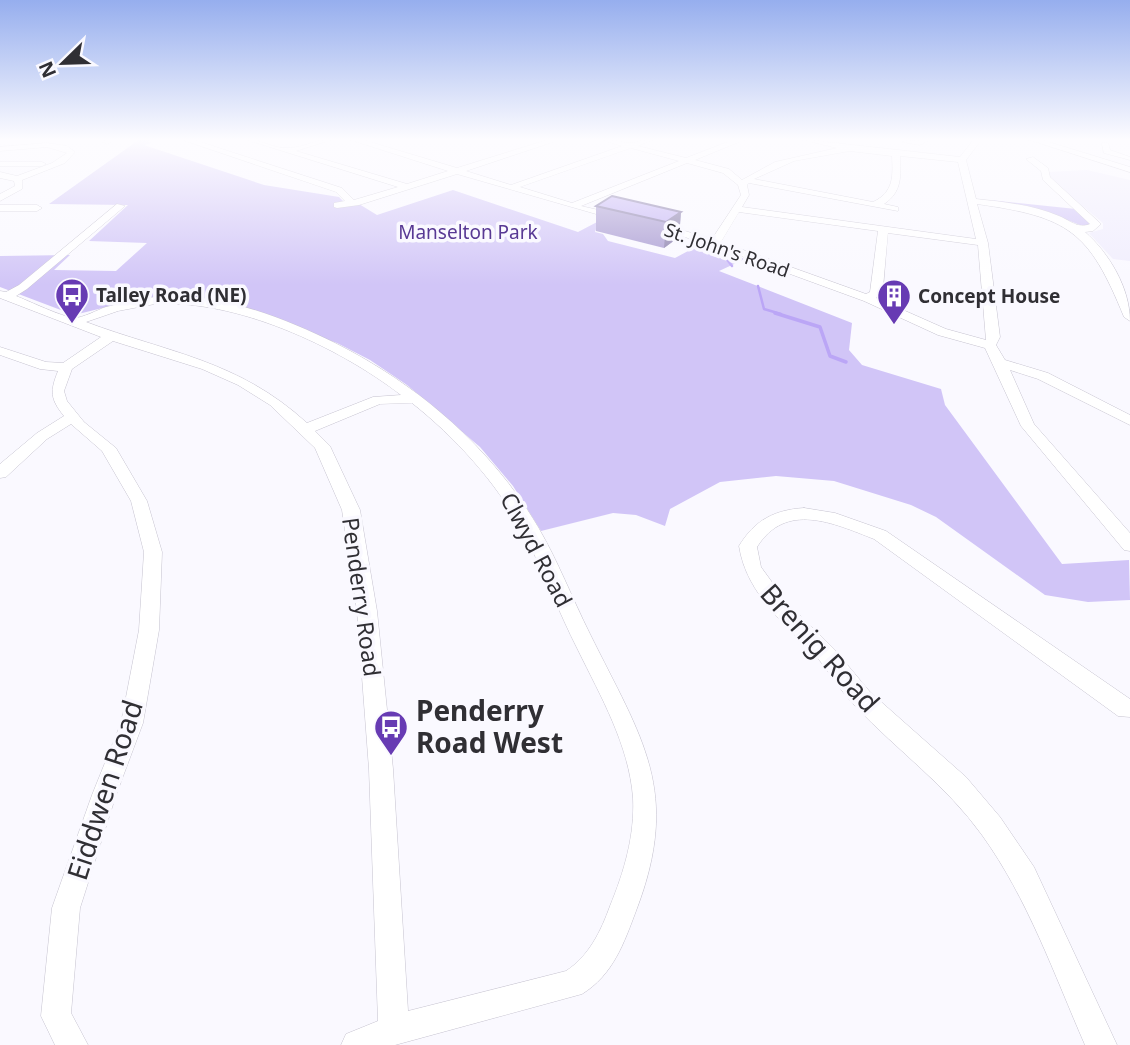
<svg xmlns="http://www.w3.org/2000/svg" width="1130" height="1045" viewBox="0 0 1130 1045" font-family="'Noto Sans',sans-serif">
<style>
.built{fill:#f0edfd}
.green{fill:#d1c5f7}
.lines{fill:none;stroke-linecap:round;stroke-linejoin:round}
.stream-far1{stroke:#bba6f6;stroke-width:2.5}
.stream{stroke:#bba6f6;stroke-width:3.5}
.minor-casing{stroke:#c6c3d0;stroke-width:1}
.minor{fill:#fff;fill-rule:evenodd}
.wall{fill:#a99bd2}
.shaded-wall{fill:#897eab}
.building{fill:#c4b4f4;stroke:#897eab;stroke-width:2}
.labels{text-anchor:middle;stroke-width:7;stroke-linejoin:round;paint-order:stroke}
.far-park-label{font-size:19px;fill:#583994;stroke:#faf9ff}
.far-street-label{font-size:19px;fill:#302f34;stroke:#faf9ff}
.far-poi-label{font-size:19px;font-weight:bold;fill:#302f34;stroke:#faf9ff;text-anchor:start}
.street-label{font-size:23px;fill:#302f34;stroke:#faf9ff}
.near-street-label{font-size:28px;fill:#302f34;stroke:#faf9ff}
.near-poi-label{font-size:28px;font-weight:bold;fill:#302f34;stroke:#faf9ff;text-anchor:start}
</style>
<rect width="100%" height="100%" fill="#faf9ff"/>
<path class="built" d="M1087,170L1130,180V261L1113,259L1089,233L1103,229V223L1051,180L1048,172Z"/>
<path class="green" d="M140,139H151L148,141L151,143L144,145L264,185L339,197L345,203L336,206L359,204L377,215L453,190L578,232L599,221L595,232L603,234L608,241L675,258L703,243L745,259L719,271L852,323L849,350L862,365L941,389L945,405L1062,564L1129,560L1130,600L1088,602L1045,595L936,517L911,505L834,481L776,476L720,482L670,509L665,526L636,515L613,513L541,531L513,486L480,447L407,385L370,360L337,343L229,305L131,301L74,315L0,287V256L70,255L54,270L116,271L147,243L89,241L128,205L49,204Z
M990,200L1076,209L1090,221V225H1080L1042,210Z"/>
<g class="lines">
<path class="stream-far1" d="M722,253L732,266
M758,286L764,309L781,314"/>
<path class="stream" d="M775,313L820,327L830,356L846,362"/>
<g class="minor-casing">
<path id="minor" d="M107,139H116L107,144L103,142Z
M180,139H191L342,188L354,200L398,187L244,139C260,139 274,149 288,148C303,148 317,139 333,139L296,151L407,184L448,171L348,139H360L457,168L550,139H562L466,171L511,185L622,146L600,139L630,143L654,139L638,146L686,158L735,139H746L695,160L729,169L742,180L775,162L837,148L800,139L960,157L974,139H982L966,160L976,199C1004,202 1033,205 1059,216C1071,221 1078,229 1090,224L1043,180L1041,171L1026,159L1033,157L1048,168L1050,177L1101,224L1093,231L1085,232C1109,253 1130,288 1130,321L1124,317C1089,231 1069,217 977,204L988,243L1000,337L996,345L1005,360L1048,373L1130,415V425L1038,379L1010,370L1034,424L1130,533V551L1124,550L1021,426L985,348L938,335L864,301L711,245L655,228V224L658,223L712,239L741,195L738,185L723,173L687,163L581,206L620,215V219L617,220L457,174L359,205L337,208L334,207V203L345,201L336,192ZM631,148L679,161L572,203L520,187ZM850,151L892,156C893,176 894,192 873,202L754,179L794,161ZM900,156L958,162L976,239L742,207L749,195L747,185L749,183L898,211V207L884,204C902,192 901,176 900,156ZM739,212L878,231L870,292L866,294L721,242ZM888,233L978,245L986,340L946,329L876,298L883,287Z
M931,139L920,145L902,142Z
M1027,139H1039L1130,167V172Z
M47,143L67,146L75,152L65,163L22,180V189L0,201V194L15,186L14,181L0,178V172L17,176L52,163L67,153L47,147L0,151V147Z
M1102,143H1108L1110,150L1130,157V160L1104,153Z
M0,162H42L46,164L42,166H0Z
M117,204L125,206L27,289L16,296C29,301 62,317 74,318C83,318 97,310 106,307C126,302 146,297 167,296C223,294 286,319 335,343C417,384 491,447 538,527C558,561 572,598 590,634C642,739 682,791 636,911C624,943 613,975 582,994L395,1045H341L346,1034L378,1021L369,769L357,611L342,510L315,448L270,405L238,385L202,369L113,341L72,369L64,391L67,401L84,422L116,448L147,501L162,552L159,630L143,723L116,795L80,908L71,1013L88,1045H55L41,1016L52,908L92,795L121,723L139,630L144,552L131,501L102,451L71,424L47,439L6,477L0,478V464L37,433L64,416C50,399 50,391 58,371L40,369L0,355V347L46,362L63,363L101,337L0,298V291L6,292L19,285ZM155,304C236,299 337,346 401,395L373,397L307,423C238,360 169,353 86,322L118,311ZM412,403C455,437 496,482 522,530C543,569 558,611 578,650C601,697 629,745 633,798C635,835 624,872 610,906C601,931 589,956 566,971L408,1011L393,769L377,611L360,510L330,446L315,431L380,404Z
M0,205H37L42,208L37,211H0Z
M804,508L835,513L886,531L1130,699V717L1118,716L874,539C833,523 786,501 757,547L761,567L785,600L835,650L870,692L966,777L1000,817L1034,867L1117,1045H1085C1054,974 1028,899 982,835C947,786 898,751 856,707C842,693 832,676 820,661C787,625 747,596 739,546C755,520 774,510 804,508Z"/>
</g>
<use href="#minor" class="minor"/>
</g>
<path class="wall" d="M596,206L681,212L679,237L664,248L596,231Z"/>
<path class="shaded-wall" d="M681,212L679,237L664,248L666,222Z"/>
<path class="building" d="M612,196L681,212L666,222L596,206Z"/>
<linearGradient id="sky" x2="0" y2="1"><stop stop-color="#96aeee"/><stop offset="0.49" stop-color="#fdfcff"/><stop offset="1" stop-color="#fdfcff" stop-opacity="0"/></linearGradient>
<rect width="1130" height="285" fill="url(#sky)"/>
<defs>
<g id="bus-pin" transform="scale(1.75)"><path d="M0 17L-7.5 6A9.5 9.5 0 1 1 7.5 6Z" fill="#673bb3" stroke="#faf9ff"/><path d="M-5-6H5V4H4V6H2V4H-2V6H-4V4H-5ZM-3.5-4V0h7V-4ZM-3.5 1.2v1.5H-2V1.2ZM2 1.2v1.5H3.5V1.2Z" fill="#fff"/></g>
<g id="building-pin" transform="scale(1.75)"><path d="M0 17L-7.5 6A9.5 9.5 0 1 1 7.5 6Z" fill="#673bb3" stroke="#faf9ff"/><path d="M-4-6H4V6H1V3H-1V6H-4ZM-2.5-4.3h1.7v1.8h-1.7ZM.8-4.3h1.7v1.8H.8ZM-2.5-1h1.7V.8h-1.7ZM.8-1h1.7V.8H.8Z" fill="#fff"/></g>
</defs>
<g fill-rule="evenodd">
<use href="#bus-pin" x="72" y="295"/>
<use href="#building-pin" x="894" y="296"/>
<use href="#bus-pin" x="391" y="727"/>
</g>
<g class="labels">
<g class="far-park-label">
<text x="468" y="239">Manselton Park</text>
</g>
<g class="far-street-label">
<text transform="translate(727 250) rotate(19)" y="7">St. John's Road</text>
</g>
<g class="far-poi-label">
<text x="96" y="302">Talley Road (NE)</text>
<text x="918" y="303">Concept House</text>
</g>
<g class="street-label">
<text transform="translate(536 550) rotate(62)" y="8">Clwyd Road</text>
<text transform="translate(361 597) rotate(82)" y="8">Penderry Road</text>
</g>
<g class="near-street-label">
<text transform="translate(820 648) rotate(48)" y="10">Brenig Road</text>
<text transform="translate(105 790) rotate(-72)" y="10">Eiddwen Road</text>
</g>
<g class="near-poi-label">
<text x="416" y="721">Penderry<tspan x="416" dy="32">Road West</tspan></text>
</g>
</g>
<g transform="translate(63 63) rotate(247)" stroke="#faf9ff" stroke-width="5" paint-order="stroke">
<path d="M0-5L12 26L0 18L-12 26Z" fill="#302f34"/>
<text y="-10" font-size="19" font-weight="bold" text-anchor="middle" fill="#302f34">N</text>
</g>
</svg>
